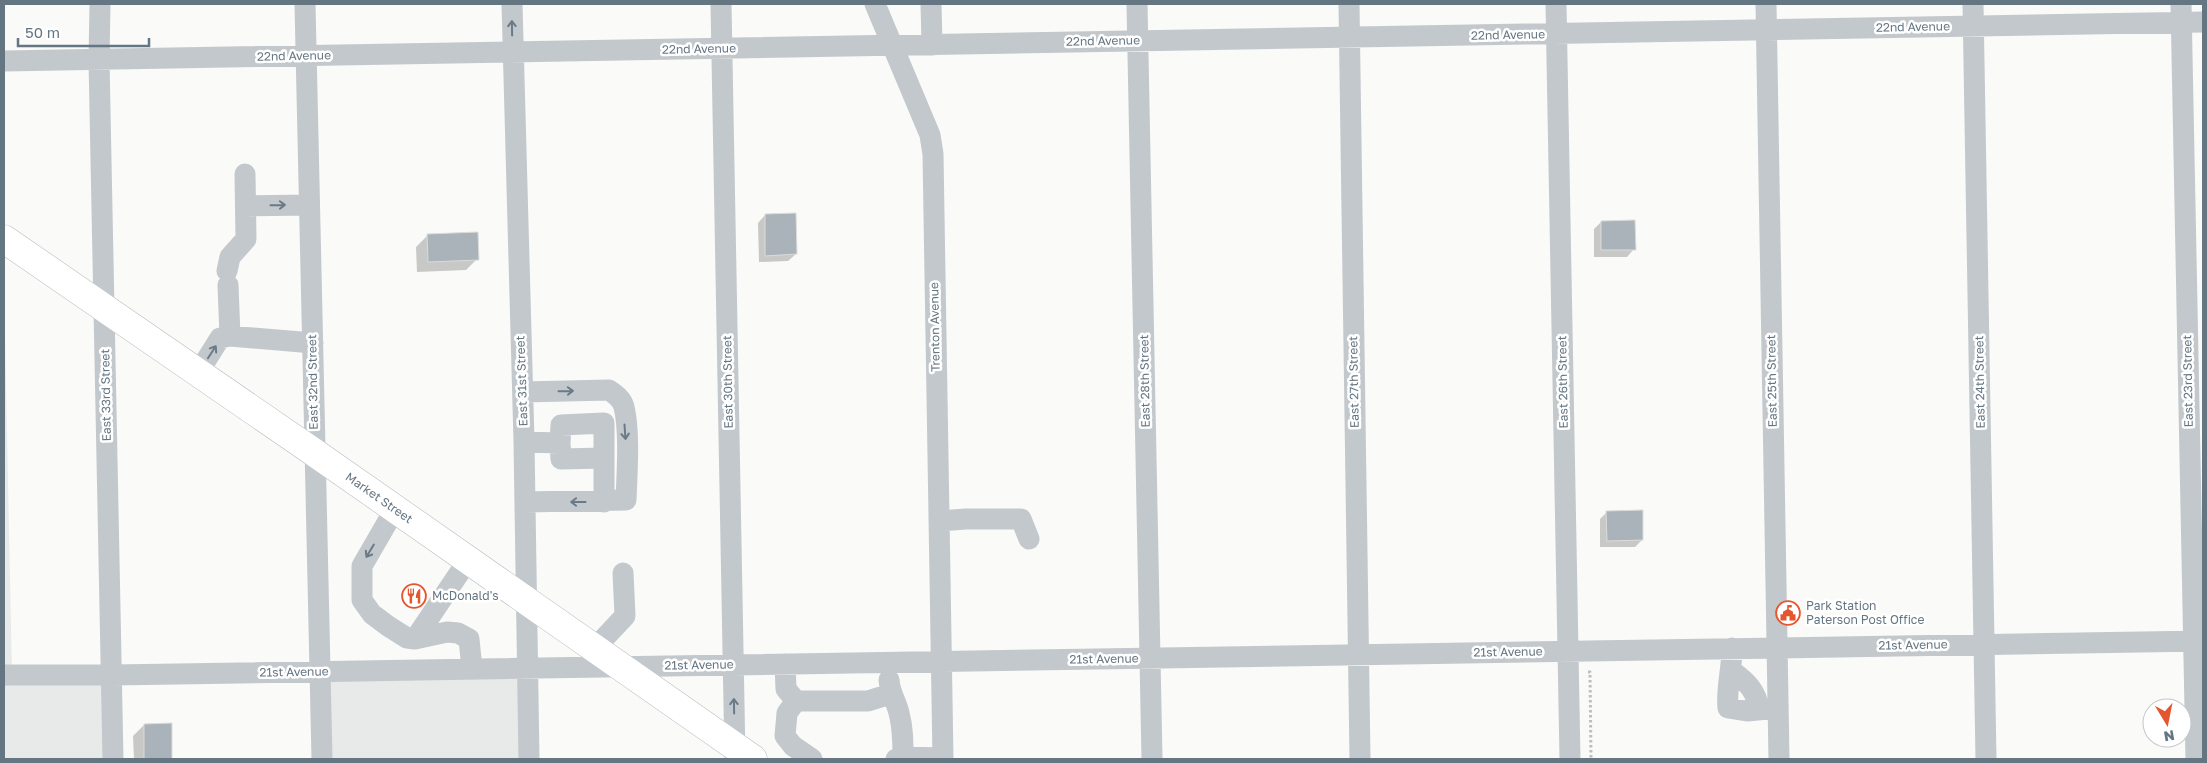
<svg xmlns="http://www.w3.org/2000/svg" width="2207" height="763" viewBox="0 0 2207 763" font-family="'Golos Text',sans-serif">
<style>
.built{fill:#e8e9e9}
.shadow{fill:#0003}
.building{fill:#aab3b9;stroke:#dcdcda}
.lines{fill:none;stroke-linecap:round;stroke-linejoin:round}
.major-casing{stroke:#b5babe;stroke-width:29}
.path{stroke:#bbbfc2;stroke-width:3;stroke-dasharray:2.5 2.5;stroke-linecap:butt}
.minor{stroke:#c3c8cc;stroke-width:21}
.major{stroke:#fff;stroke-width:28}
.oneway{stroke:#6a7a87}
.labels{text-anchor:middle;stroke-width:5;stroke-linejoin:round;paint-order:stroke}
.street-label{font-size:12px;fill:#657683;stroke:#fff}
.poi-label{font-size:12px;fill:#657683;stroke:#fff;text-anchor:start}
</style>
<rect width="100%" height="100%" fill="#fafaf8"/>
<path class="built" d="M4,288L12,675L106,671L108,759H4Z
M525,669L528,759H320L319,672Z"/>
<path class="shadow" d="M765,215L796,254L788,261L759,262L758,223Z
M1601,222L1634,249L1627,257H1594V229Z
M427,236L477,259L466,270L417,272L416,247Z
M1607,512L1642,540L1635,547H1600V519Z
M144,725H171V759H134L133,736Z"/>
<path class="building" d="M796,213L797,254L765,256V214Z
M1635,220L1636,250H1601V221Z
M478,232L479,260L428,262L427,234Z
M1643,510V540L1607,541L1606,511Z
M172,723V759H144V724Z"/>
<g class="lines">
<g class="major-casing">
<path id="major" d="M4,239L315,453L753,759"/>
</g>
<path class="path" d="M1588,672H1590L1591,759"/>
<path class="minor" d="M100,4L99,60L113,759
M305,4L322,759
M512,4L524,442L529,759
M721,4L735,758
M875,4L930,135L933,154L943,759
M931,4L932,45
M1137,4L1152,759
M1349,4L1360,759
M1556,4L1570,759
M1766,4L1779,759
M1973,4L1986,759
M2181,4L2196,759
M4,61L2203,22
M246,206L309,205
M227,271L230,257L246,239L245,174
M228,285L230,336
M198,373L220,338L230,336L313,343
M523,392L609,390C615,394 622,399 624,407C630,432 627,473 626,500L525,502
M524,442L560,443L561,459L604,458V423L561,425L560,443
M604,502V458
M395,509L362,566V600L372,614L388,626L407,638L415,639L447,632L458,633L469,639L472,669
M939,521L966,519H1021L1029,539
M415,639L468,560
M1732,648C1732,670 1726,687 1728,708L1747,711L1778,708
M594,649L625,616L623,573
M785,664L786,689L796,701H868L890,694
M1732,671C1746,681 1757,691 1759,710
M4,675H112L2203,641
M889,680C890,694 896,700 899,713C903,728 903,742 903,757
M796,701L787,713L785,736L793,746L812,759
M896,759L903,757L943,758"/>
<use href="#major" class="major"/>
</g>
<defs><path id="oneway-shaft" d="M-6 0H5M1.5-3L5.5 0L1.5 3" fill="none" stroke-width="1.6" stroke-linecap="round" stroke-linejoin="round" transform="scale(1.25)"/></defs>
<g class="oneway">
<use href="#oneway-shaft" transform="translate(512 28) rotate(-91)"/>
<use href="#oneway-shaft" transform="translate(278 205) rotate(-1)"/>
<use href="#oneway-shaft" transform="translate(212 352) rotate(-57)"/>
<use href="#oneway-shaft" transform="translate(566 391) rotate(-1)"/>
<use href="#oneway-shaft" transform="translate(625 432) rotate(86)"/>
<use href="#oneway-shaft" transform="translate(578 502) rotate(180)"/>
<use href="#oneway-shaft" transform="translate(370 551) rotate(121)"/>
<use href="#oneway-shaft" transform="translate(734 706) rotate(-91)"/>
</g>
<defs>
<g id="restaurant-ring" transform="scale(1.25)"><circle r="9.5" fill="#fff" stroke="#e4572e" stroke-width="1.5"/><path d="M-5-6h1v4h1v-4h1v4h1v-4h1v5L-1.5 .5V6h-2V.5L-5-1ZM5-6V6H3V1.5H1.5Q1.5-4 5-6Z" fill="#e4572e"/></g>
<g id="civic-ring" transform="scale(1.25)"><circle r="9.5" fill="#fff" stroke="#e4572e" stroke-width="1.5"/><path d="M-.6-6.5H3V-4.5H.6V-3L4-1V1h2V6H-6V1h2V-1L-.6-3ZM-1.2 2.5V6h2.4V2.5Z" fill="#e4572e"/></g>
</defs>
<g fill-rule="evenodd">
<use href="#restaurant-ring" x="414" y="596"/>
<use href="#civic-ring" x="1788" y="613"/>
</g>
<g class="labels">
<g class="street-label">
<text transform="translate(1913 27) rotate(-1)" y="4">22nd Avenue</text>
<text transform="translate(1508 35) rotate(-1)" y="4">22nd Avenue</text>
<text transform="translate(1103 41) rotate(-1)" y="4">22nd Avenue</text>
<text transform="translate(699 49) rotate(-1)" y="4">22nd Avenue</text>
<text transform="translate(294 56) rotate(-1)" y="4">22nd Avenue</text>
<text transform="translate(935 327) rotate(-91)" y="4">Trenton Avenue</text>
<text transform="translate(522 381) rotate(-92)" y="4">East 31st Street</text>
<text transform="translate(1145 381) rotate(-91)" y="4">East 28th Street</text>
<text transform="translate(1772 381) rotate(-91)" y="4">East 25th Street</text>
<text transform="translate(2188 381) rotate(-91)" y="4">East 23rd Street</text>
<text transform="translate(313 382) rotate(-91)" y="4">East 32nd Street</text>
<text transform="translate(728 382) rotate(-91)" y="4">East 30th Street</text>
<text transform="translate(1354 382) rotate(-91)" y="4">East 27th Street</text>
<text transform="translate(1563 382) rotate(-91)" y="4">East 26th Street</text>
<text transform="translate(1980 382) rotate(-91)" y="4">East 24th Street</text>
<text transform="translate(106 395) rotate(-91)" y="4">East 33rd Street</text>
<text transform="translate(379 498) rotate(35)" y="4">Market Street</text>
<text transform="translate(1913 645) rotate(-1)" y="4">21st Avenue</text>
<text transform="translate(1508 652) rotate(-1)" y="4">21st Avenue</text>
<text transform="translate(1104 659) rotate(-1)" y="4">21st Avenue</text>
<text transform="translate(699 665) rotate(-1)" y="4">21st Avenue</text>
<text transform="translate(294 672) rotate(-1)" y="4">21st Avenue</text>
</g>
<g class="poi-label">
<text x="432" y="600">McDonald's</text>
<text x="1806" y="610">Park Station<tspan x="1806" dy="14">Paterson Post Office</tspan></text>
</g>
</g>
<rect width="2207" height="763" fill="none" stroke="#657683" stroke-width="10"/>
<g transform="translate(2167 723) rotate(170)"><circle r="24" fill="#ffffff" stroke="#c1c8cd"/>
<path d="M0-4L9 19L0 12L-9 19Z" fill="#e4572e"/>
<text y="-8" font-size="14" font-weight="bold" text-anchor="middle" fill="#657683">N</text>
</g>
<path d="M18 38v8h131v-8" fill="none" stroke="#657683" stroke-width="2.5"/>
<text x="25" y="38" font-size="15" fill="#657683" stroke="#ffffff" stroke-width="4" paint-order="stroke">50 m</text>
</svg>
